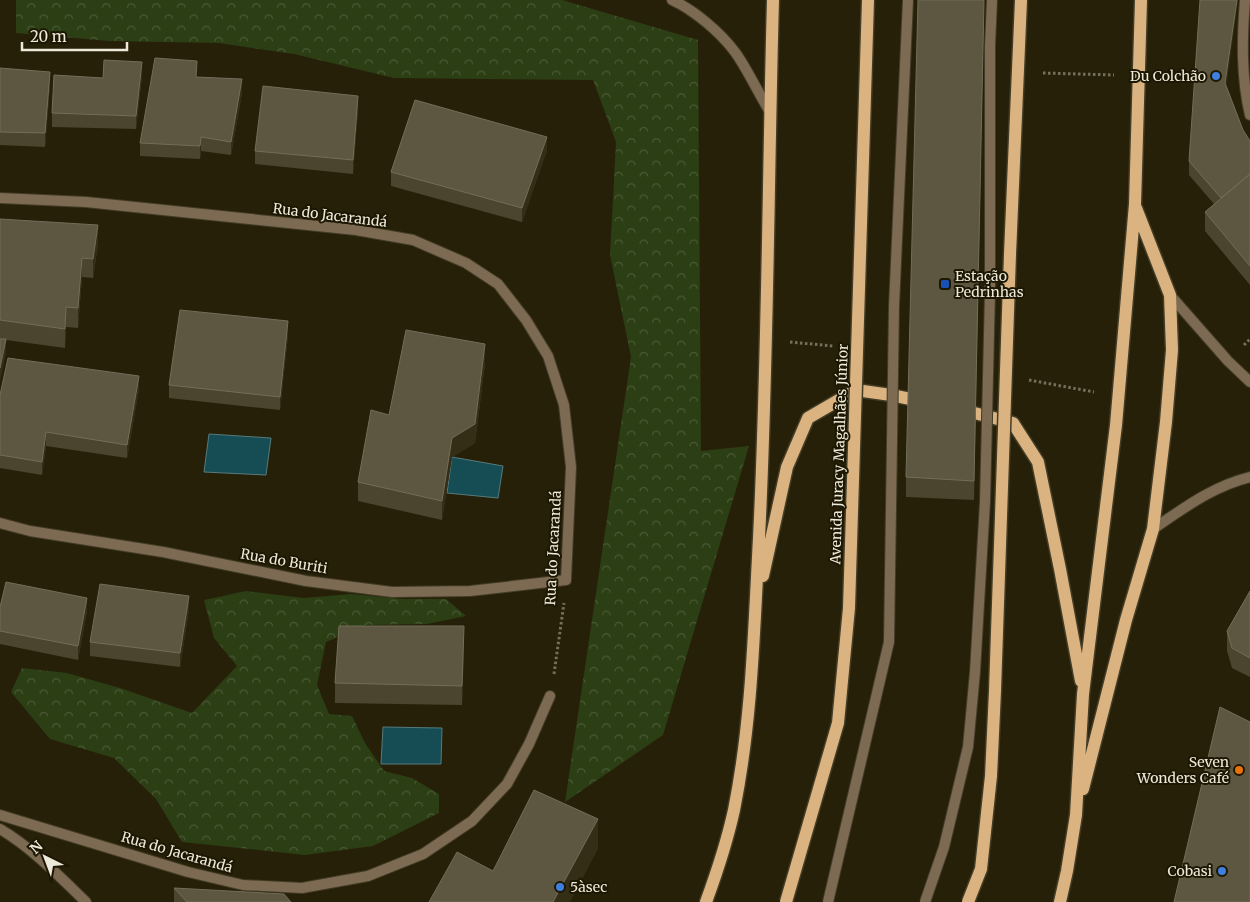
<svg xmlns="http://www.w3.org/2000/svg" width="1250" height="902" viewBox="0 0 1250 902" font-family="Merriweather,serif">
<style>
.forest{fill:url(#forest-crowns)}
.water{fill:#164c53;stroke:#567b7c}
.lines{fill:none;stroke-linecap:round;stroke-linejoin:round}
.minor-casing{stroke:#433c26;stroke-width:12}
.tertiary-casing{stroke:#433c26;stroke-width:12}
.primary-casing{stroke:#433c26;stroke-width:15}
.path{stroke:#75705c;stroke-width:3;stroke-dasharray:2.5 2.5;stroke-linecap:butt}
.minor{stroke:#7c6a52;stroke-width:10}
.tertiary{stroke:#7c6a52;stroke-width:10}
.primary{stroke:#dab381;stroke-width:12}
.service-bridge-casing{stroke:#433c26;stroke-width:12;stroke-linecap:butt}
.primary-bridge-casing{stroke:#433c26;stroke-width:15;stroke-linecap:butt}
.service-bridge{stroke:#7c6a52;stroke-width:10}
.primary-bridge{stroke:#dab381;stroke-width:12}
.wall{fill:#4b442e}
.shaded-wall{fill:#352e17}
.building{fill:#5d5641;stroke:#736d59}
.shop-dot{fill:#3f7fe0;stroke:#1d1702;stroke-width:2}
.transit-dot{fill:#1a4fb4;stroke:#1d1702;stroke-width:2}
.food-dot{fill:#e8710a;stroke:#1d1702;stroke-width:2}
.labels{text-anchor:middle;stroke-width:4;stroke-linejoin:round;paint-order:stroke}
.poi-label{font-size:14px;fill:#ede9db;stroke:#1d1702;text-anchor:end}
.street-label{font-size:14px;fill:#ede9db;stroke:#1d1702}
</style>
<defs>
<pattern id="forest-crowns" width="20" height="18" patternUnits="userSpaceOnUse" patternTransform="scale(1.25)"><rect width="20" height="18" fill="#2b3e14"/><path d="M2 6a3 3 0 1 1 6 0M12 15a3 3 0 1 1 6 0" fill="none" stroke="#4a5a36"/></pattern>
</defs>
<rect width="100%" height="100%" fill="#272009"/>
<path class="forest" d="M16,0H562L698,40L701,451L749,446L663,735L565,802L631,357L610,255L616,142L593,80L394,78L294,54L219,43L109,41L16,33Z
M246,591L304,598L351,594L403,599H446L466,616L427,624L365,625L326,642L317,685L329,714L352,716L365,743L384,771L412,778L439,794V813L373,846L305,855L182,842L156,799L114,758L50,739L11,692L22,668L67,673L120,688L192,713L237,666L214,638L204,600Z"/>
<path class="water" d="M209,434L271,438L266,475L204,472Z
M452,457L503,466L498,498L447,493Z
M383,727L442,728L441,764H381Z"/>
<g class="lines">
<g class="minor-casing">
<path id="minor" d="M672,0C694,10 720,32 735,52C748,70 758,93 770,112
M1245,0C1242,38 1241,77 1250,115
M0,198L86,202L356,230L413,240L466,263L498,284L526,320L548,356L564,405L571,467L566,580L470,591L392,592L306,581L163,552L30,531L0,523
M0,815L188,872L243,885L302,888L368,876L423,854L472,821L507,784L529,744L550,696"/>
</g>
<g class="tertiary-casing">
<path id="tertiary" d="M1170,295L1228,361L1250,382
M1153,529C1184,508 1213,486 1250,477
M0,829C32,848 59,876 86,902"/>
</g>
<g class="primary-casing">
<path id="primary" d="M959,409L1013,423L1038,462L1060,569L1081,681
M763,576L787,467L808,418L856,390L891,395L925,402
M1083,789L1126,620L1153,529L1166,422L1172,350L1170,295L1136,208
M706,902C717,872 727,842 734,810C752,721 754,629 759,538C768,359 768,179 773,0
M1060,902L1067,871L1076,815L1083,694L1116,425L1135,204L1141,0"/>
</g>
<path class="path" d="M1043,73L1114,75
M790,342L833,346
M1244,345L1250,339
M1029,380L1094,392
M554,674L564,603"/>
<use href="#minor" class="minor"/>
<use href="#tertiary" class="tertiary"/>
<use href="#primary" class="primary"/>
<g class="service-bridge-casing">
<path id="service-bridge" d="M828,902L889,642L894,306L908,0
M925,902L944,847L968,747L975,672L985,502L990,292V46L992,0"/>
</g>
<g class="primary-bridge-casing">
<path id="primary-bridge" d="M786,902L838,723L849,608L868,0
M968,902L981,869L991,776L995,691L1010,254L1021,0"/>
</g>
<use href="#service-bridge" class="service-bridge"/>
<use href="#primary-bridge" class="primary-bridge"/>
</g>
<path class="wall" d="M984,0L974,500L906,497V477Z
M0,68L50,85L45,147L0,145Z
M142,76L136,129L52,127V113L103,78Z
M197,77L242,93L231,155L201,151L200,159L140,156V143Z
M1227,87L1243,130L1250,141V285L1205,231V212L1214,204L1189,175V161Z
M358,110L353,174L255,164V151Z
M547,150L522,222L391,186V172Z
M0,219L98,244L93,278L82,277L78,328L66,327L65,348L6,340V353L0,339Z
M288,335L280,410L169,398V385Z
M485,363L475,443L452,457L442,520L358,501V482L389,415Z
M139,389L127,458L46,446L42,475L0,468V395Z
M1250,591V677L1232,668L1227,651V631Z
M0,607L87,611L78,660L0,644Z
M189,609L180,667L90,656V642Z
M464,646L462,705L335,703V683Z
M174,888L291,902H174Z"/>
<path class="shaded-wall" d="M984,0L974,500V481Z
M1237,0H1238L1225,97V83Z
M142,62V76L136,129V116Z
M50,72V85L45,147V133Z
M242,79V93L231,155V142Z
M358,96V110L353,174V160Z
M201,137V151L200,159V146Z
M547,137V150L522,222V208Z
M98,225V244L93,278V259Z
M82,258V277L78,328V308Z
M66,307V327L65,348V329Z
M288,321V335L280,410V397Z
M6,339V353L0,381V368Z
M485,344V363L475,443L452,457L442,520V501L452,438Z
M139,376V389L127,458V445Z
M46,432V446L42,475V462Z
M189,596V609L180,667V653Z
M87,598V611L78,660V646Z
M464,626V646L462,705V686Z
M598,819V849L570,902H553Z"/>
<path class="building" d="M918,0H984L974,481L906,477Z
M1200,0H1237L1225,83L1243,130L1250,141V174L1221,198L1189,161Z
M155,58L197,61L196,77L242,79L231,142L201,137L200,146L140,143Z
M104,60L142,62L136,116L52,113L54,75L103,78Z
M0,68L50,72L45,133L0,132Z
M263,86L358,96L353,160L255,151Z
M415,100L547,137L522,208L391,172Z
M1250,174V266L1205,212Z
M0,219L98,225L93,259L82,258L78,308L66,307L65,329L0,320Z
M180,310L288,321L280,397L169,385Z
M406,330L485,344L475,424L452,438L442,501L358,482L371,410L389,415Z
M0,339H6L0,368Z
M8,358L139,376L127,445L46,432L42,462L0,455V395Z
M6,582L87,598L78,646L0,631V607Z
M100,584L189,596L180,653L90,642Z
M1250,591V658L1232,648L1227,631Z
M339,626H464L462,686L335,683Z
M1220,707L1250,722V902H1174Z
M534,790L598,819L553,902H429L457,852L493,871Z
M174,888L284,894L291,902H187Z"/>
<g class="shop-dot">
<circle cx="1216" cy="76" r="5"/>
<circle cx="1222" cy="871" r="5"/>
<circle cx="560" cy="887" r="5"/>
</g>
<rect class="transit-dot" x="940" y="279" width="10" height="10" rx="2.5"/>
<circle class="food-dot" cx="1239" cy="770" r="5"/>
<g class="labels">
<g class="poi-label">
<text x="1206" y="81">Du Colchão</text>
<text x="955" y="281" text-anchor="start">Estação<tspan x="955" dy="16">Pedrinhas</tspan></text>
<text x="1229" y="767">Seven<tspan x="1229" dy="16">Wonders Café</tspan></text>
<text x="1212" y="876">Cobasi</text>
<text x="570" y="892" text-anchor="start">5àsec</text>
</g>
<g class="street-label">
<text transform="translate(330 215) rotate(7)" y="5">Rua do Jacarandá</text>
<text transform="translate(839 454) rotate(-88)" y="5">Avenida Juracy Magalhães Júnior</text>
<text transform="translate(553 548) rotate(-87)" y="5">Rua do Jacarandá</text>
<text transform="translate(284 561) rotate(10)" y="5">Rua do Buriti</text>
<text transform="translate(177 852) rotate(16)" y="5">Rua do Jacarandá</text>
</g>
</g>
<g transform="translate(45 857) rotate(318)" stroke="#1d1702" stroke-width="4" paint-order="stroke">
<path d="M0-4L9 19L0 12L-9 19Z" fill="#ede9db"/>
<text y="-8" font-size="14" font-weight="bold" text-anchor="middle" fill="#ede9db">N</text>
</g>
<path d="M22 42v8h105v-8" fill="none" stroke="#ede9db" stroke-width="2.5"/>
<text x="30" y="42" font-size="15" fill="#ede9db" stroke="#1d1702" stroke-width="4" paint-order="stroke">20 m</text>
</svg>
